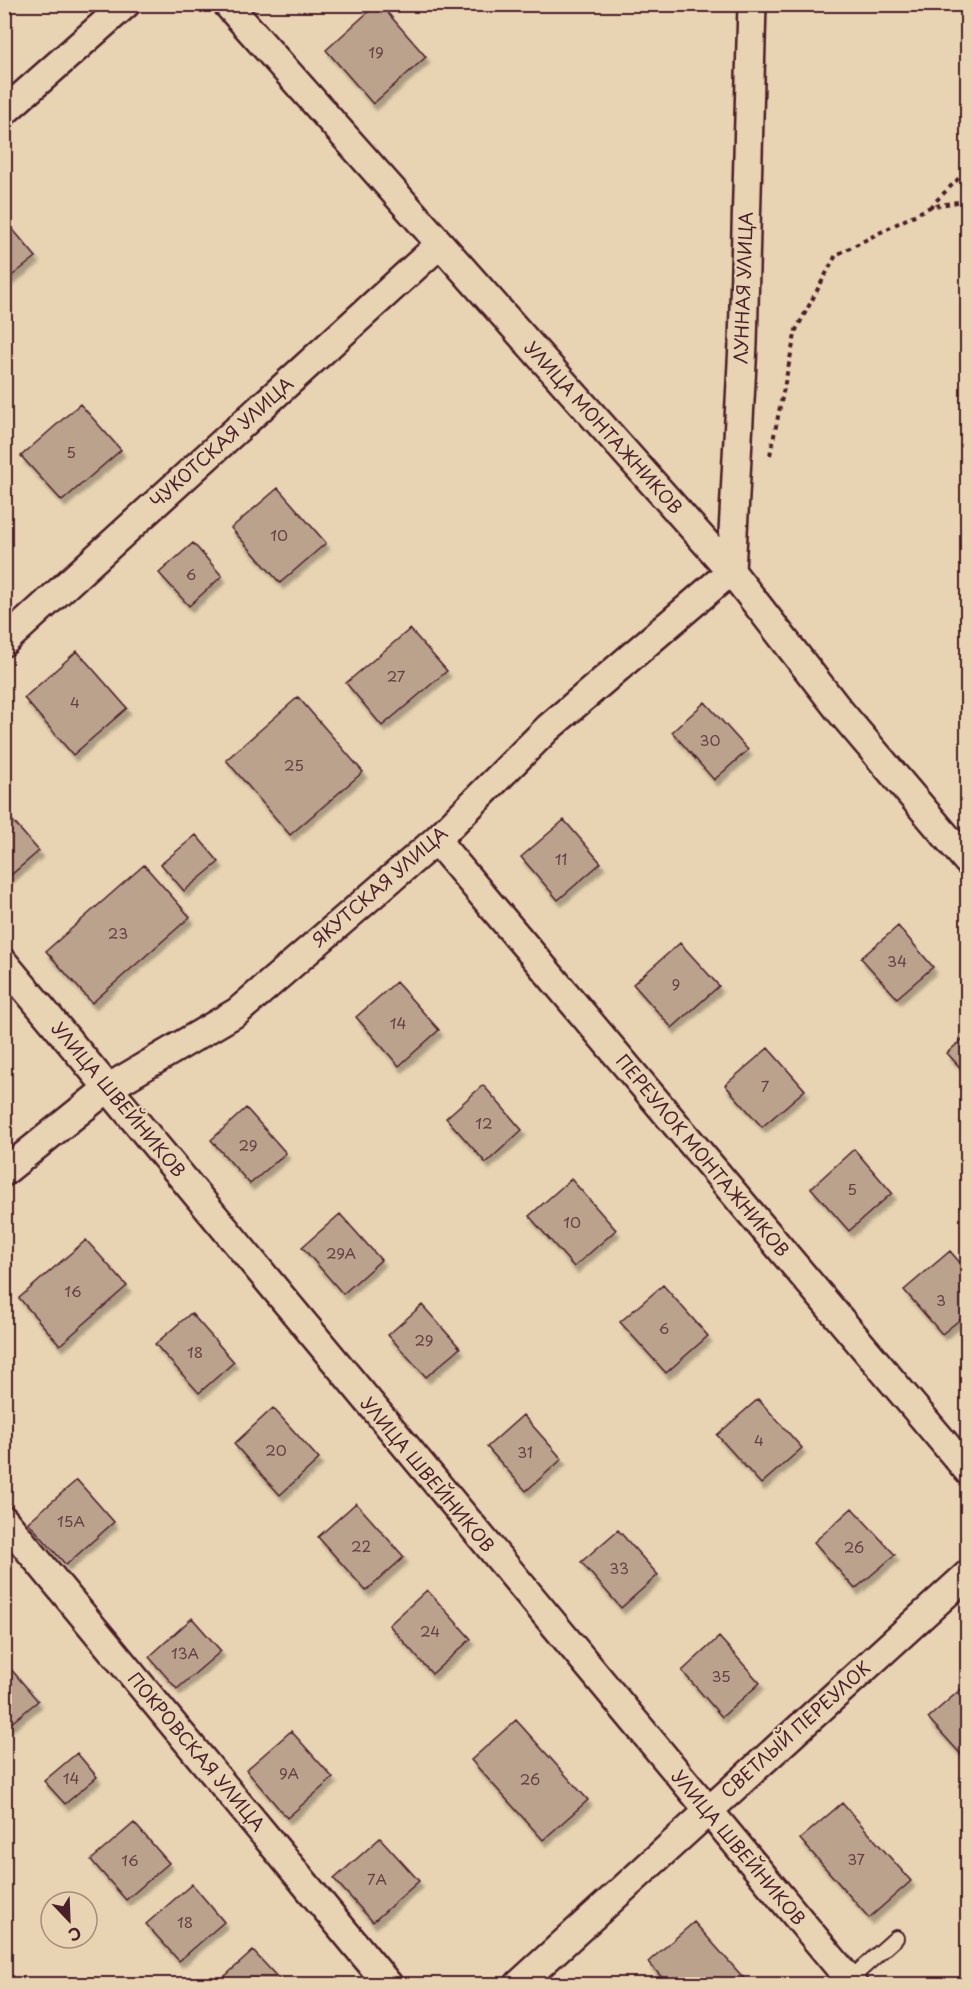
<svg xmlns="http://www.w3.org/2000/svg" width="972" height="1989" viewBox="0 0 972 1989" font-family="'Playpen Sans',sans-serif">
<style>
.building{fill:#bba28d;stroke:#4a1f2b;stroke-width:1.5;filter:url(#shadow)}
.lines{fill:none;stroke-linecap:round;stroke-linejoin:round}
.service-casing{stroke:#4a1f2b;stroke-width:18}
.minor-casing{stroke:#4a1f2b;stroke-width:32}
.path{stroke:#4a1f2b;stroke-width:4;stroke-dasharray:4.5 4.5;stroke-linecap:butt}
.service{stroke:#e8d4b2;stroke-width:14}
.minor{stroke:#e8d4b2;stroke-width:27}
.labels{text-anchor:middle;stroke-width:4.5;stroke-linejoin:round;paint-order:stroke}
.number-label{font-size:15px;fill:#664044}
.street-label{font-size:18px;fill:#4a1f2b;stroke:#e8d4b2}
</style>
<defs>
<filter id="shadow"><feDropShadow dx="3.5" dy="6" stdDeviation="1.5" flood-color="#0004"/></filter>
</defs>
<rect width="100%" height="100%" fill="#e8d4b2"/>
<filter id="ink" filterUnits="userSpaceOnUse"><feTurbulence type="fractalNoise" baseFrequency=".0167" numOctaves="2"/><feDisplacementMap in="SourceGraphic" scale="12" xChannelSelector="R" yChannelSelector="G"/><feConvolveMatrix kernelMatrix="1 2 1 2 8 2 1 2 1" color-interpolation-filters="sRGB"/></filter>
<g filter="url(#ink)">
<path class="building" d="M377,4H380L426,57L373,104L326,50Z
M4,219L36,257L4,282Z
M80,404L121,450L62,501L21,456Z
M278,488L326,543L280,583L231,528Z
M193,543L222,576L189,606L159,573Z
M410,629L447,671L382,726L346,683Z
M77,651L127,708L73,755L24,698Z
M298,697L363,772L290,835L226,760Z
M705,702L748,750L714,780L672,732Z
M4,811L39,851L4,881Z
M564,820L601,863L558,900L521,857Z
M196,835L219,862L184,891L161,864Z
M144,865L190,917L92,1003L46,951Z
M898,926L933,967L897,998L861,958Z
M680,943L719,986L672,1028L633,984Z
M396,982L439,1030L399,1066L356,1017Z
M968,1034V1076L947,1053Z
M768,1048L805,1090L762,1127L725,1085Z
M483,1085L522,1130L486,1163L446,1118Z
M246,1108L286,1153L250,1184L211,1140Z
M854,1149L892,1193L849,1231L811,1188Z
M571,1179L616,1230L574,1267L529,1216Z
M340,1214L381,1260L343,1294L302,1247Z
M86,1240L127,1286L60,1345L19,1298Z
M950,1251L968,1272V1313L942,1334L904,1290Z
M663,1285L708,1336L666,1373L620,1322Z
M422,1305L460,1348L426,1377L388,1335Z
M191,1313L234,1362L199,1393L155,1344Z
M758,1399L802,1448L761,1484L717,1435Z
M273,1408L319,1459L280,1495L234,1444Z
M523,1415L562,1459L526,1491L487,1447Z
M77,1480L114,1522L66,1565L28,1522Z
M356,1503L404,1557L366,1591L318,1537Z
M852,1508L895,1555L855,1589L814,1542Z
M618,1530L658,1575L621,1608L581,1562Z
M427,1590L471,1639L432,1674L389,1625Z
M192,1618L221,1651L177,1689L149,1657Z
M719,1637L760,1683L722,1717L682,1671Z
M10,1668L38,1701L4,1729V1673Z
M968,1683V1762L928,1718Z
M516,1720L588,1800L543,1840L471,1760Z
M291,1731L333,1778L287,1818L246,1770Z
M77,1753L97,1777L65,1804L44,1781Z
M842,1803L911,1881L869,1918L800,1839Z
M134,1823L169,1863L126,1900L91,1860Z
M380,1838L419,1881L373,1922L334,1879Z
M192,1884L224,1922L179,1961L146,1924Z
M694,1922L749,1984H668L648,1962Z
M253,1951L281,1981L278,1984H216Z"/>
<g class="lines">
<g class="service-casing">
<path id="service" d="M849,1980L896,1938"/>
</g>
<g class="minor-casing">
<path id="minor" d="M227,4L731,571L839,710L968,862
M4,112L126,4
M4,642L439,245
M436,840L968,1471
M4,963L853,1984
M4,1172L108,1088L237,1012L436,840L548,728L731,571L743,344L752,4
M4,1520L388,1984
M519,1984L968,1574"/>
</g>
<path class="path" d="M930,207L968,169
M770,455L796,330L836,255L930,207L968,200"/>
<use href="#service" class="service"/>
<use href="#minor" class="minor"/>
</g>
</g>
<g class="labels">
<g class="number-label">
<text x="376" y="58">19</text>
<text x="71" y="458">5</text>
<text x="279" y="541">10</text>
<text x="191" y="580">6</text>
<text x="396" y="682">27</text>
<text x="75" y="708">4</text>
<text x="710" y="746">30</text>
<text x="294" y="771">25</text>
<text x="561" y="865">11</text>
<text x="118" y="939">23</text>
<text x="897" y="967">34</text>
<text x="676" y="990">9</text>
<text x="398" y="1029">14</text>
<text x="765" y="1092">7</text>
<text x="484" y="1129">12</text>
<text x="248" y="1151">29</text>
<text x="852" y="1195">5</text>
<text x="572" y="1228">10</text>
<text x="341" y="1259">29А</text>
<text x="73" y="1297">16</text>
<text x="941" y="1306">3</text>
<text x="664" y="1334">6</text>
<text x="424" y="1346">29</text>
<text x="195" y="1358">18</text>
<text x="759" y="1446">4</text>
<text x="276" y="1456">20</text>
<text x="525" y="1458">31</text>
<text x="71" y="1527">15А</text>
<text x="361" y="1552">22</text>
<text x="854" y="1553">26</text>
<text x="619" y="1574">33</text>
<text x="430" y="1637">24</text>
<text x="185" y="1659">13А</text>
<text x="721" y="1682">35</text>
<text x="289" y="1779">9А</text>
<text x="71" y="1784">14</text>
<text x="530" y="1785">26</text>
<text x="856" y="1865">37</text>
<text x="130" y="1866">16</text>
<text x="377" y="1885">7А</text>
<text x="185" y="1928">18</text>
</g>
<g class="street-label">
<text transform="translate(744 288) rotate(-88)" y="6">ЛУННАЯ УЛИЦА</text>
<text transform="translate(603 428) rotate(48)" y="6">УЛИЦА МОНТАЖНИКОВ</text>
<text transform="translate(222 443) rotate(-42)" y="6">ЧУКОТСКАЯ УЛИЦА</text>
<text transform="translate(380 887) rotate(-41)" y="6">ЯКУТСКАЯ УЛИЦА</text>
<text transform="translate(118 1100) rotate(50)" y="6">УЛИЦА ШВЕЙНИКОВ</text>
<text transform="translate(702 1156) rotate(50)" y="6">ПЕРЕУЛОК МОНТАЖНИКОВ</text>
<text transform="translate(427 1475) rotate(50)" y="6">УЛИЦА ШВЕЙНИКОВ</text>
<text transform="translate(796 1730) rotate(-42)" y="6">СВЕТЛЫЙ ПЕРЕУЛОК</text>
<text transform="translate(196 1752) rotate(50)" y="6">ПОКРОВСКАЯ УЛИЦА</text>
<text transform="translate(738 1848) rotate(50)" y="6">УЛИЦА ШВЕЙНИКОВ</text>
</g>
</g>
<rect width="972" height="1989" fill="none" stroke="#e8d4b2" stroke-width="24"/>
<rect x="12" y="12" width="948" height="1965" fill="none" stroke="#4a1f2b" stroke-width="2" filter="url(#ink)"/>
<g transform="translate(69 1920) rotate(157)"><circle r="28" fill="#e8d4b2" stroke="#a98c7c" stroke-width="1.5"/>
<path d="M0-4.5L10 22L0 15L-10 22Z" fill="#4a1f2b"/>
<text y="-9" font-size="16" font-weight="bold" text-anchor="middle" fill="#4a1f2b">С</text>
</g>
</svg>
